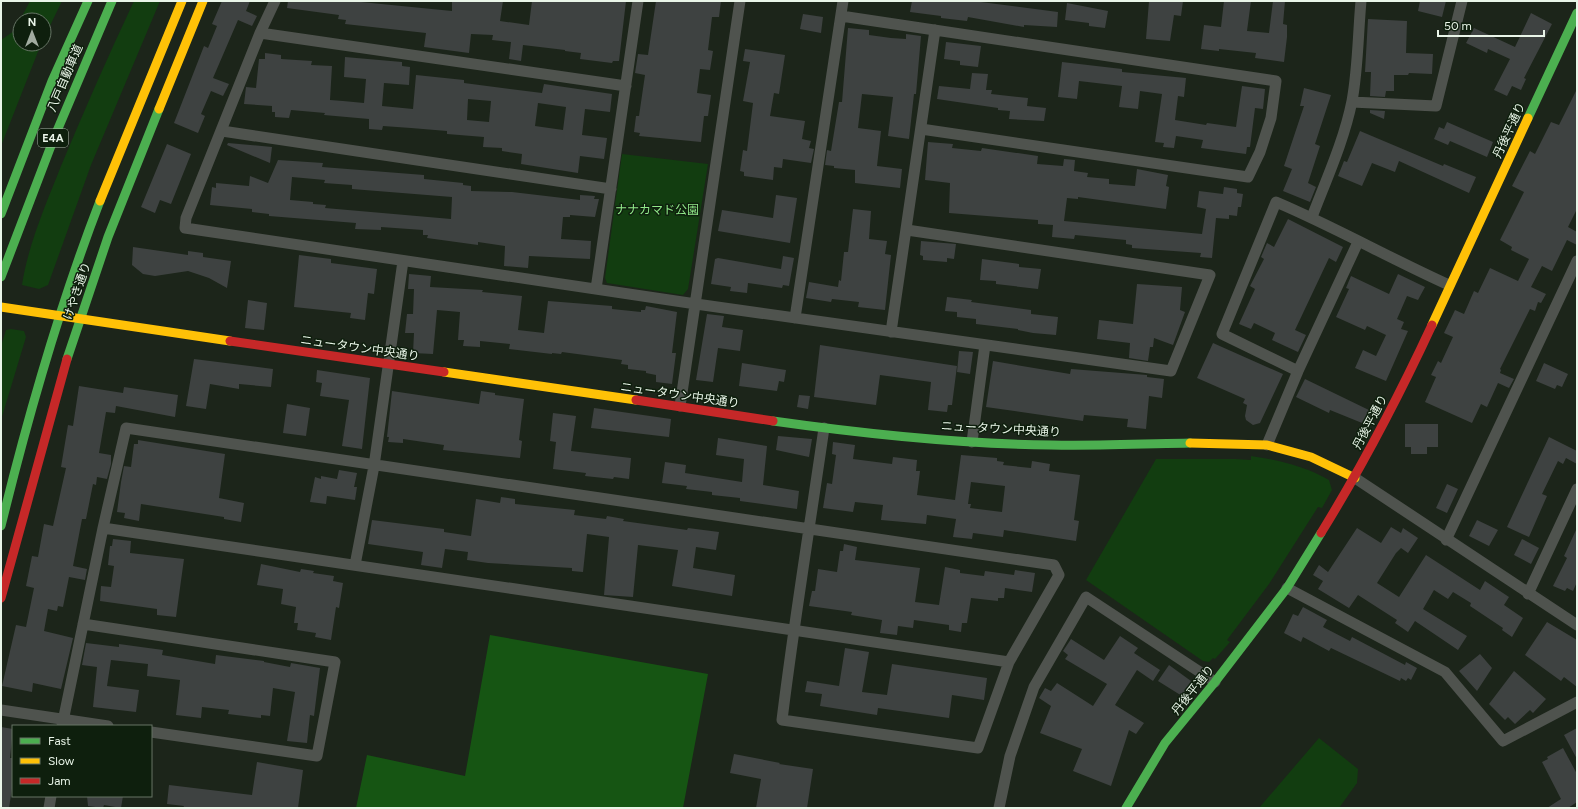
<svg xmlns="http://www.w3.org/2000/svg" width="1578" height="809" viewBox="0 0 1578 809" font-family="Figtree,'Noto Sans JP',sans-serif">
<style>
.green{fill:#123d10}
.water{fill:#165513}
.building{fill:#3e4241;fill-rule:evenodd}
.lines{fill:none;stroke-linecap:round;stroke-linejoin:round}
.street{stroke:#4f534e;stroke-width:11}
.fast{stroke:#4caf50;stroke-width:9}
.slow{stroke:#ffc107;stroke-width:9}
.jam{stroke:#c62828;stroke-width:9}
.labels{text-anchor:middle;stroke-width:3;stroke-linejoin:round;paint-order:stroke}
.shield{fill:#0e1f0d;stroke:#a7b5a6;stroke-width:1}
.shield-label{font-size:11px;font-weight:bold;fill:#e9f5e8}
.street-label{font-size:12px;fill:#e9f5e8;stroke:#0e1f0d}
.park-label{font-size:12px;fill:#91e98a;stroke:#0e1f0d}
</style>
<rect width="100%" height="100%" fill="#1c251a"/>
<path class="green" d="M30,1H62L44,38V20H20Z
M134,1H160L91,165L48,285L39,289L22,285C28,245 46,204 61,166C84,111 108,56 134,1Z
M20,20V44H41L1,146V40L14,31Z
M622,154L708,164L688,289L683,295L607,283L605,278Z
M11,329L24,331L26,337L1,420V346L6,330Z
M1251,456C1279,460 1305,466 1329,480L1332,490L1322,508L1318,507L1269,584L1227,640L1230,642L1215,659L1213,658L1209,662L1203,661L1086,580L1156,459H1235L1251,460Z
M1319,738L1358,769L1357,783L1339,808H1259Z"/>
<path class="water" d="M490,635L708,674L683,808H356L367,755L465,776Z"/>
<path class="building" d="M222,1H250L246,11L257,16L252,26L238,20L213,78L229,84L223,96L211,91L201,114L205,116L198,133L174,123L204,46L208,48L217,26L212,24Z
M288,1H351L452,11V1H503L500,21L529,25L532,1H626L619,61H613L612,63L580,59L581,53L565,51V50L523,45L521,61L509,59L511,42L492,40L493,35L471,34L469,53L424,47L426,33L345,24L346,20L338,19L339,15L287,8Z
M656,1H721L719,17H712L708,50L713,51L710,70L700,69L697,93L711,95L708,116H704L701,142L639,136L640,133L634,132L636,116H639L645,75L635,73L638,54L648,55Z
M912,1H973L1058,12L1057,27L1024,25V27L968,17L967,21L941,18V16L910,12Z
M1149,1H1183L1181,16L1174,15L1170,41L1146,39Z
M1224,1H1251L1247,31L1269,33L1273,1H1285L1283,24L1287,25V37L1284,62L1255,58L1256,53L1219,49V51L1201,49L1204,25L1221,27Z
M1420,1H1446L1442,17L1418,11Z
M1067,3L1108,11L1105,28L1089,26V23L1065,20Z
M1531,13L1552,24L1524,78L1526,79L1521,90L1512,86L1507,96L1494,90L1510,59L1488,49L1487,53L1466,43L1474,28L1515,47Z
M803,14L823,17L821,33L800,29Z
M1368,19L1407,21L1406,53L1433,54L1432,74L1409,73L1408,75H1394V91H1386L1385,97L1370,96L1371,72H1365Z
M848,28L869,30V35L891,38L906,39V34L921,36L916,94H914L909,139L888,136L893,97L862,94L858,128L881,131L877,166L902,169L900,188L855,183V170L834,168V166L825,165L827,150L831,151L839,102H842Z
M946,42L981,46L978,67L960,65V61L944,59Z
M745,49L785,55L779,94L774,93L770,116L805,121L802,139L811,141L809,148L814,149L811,163L783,159L782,168L774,167L773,180L744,176V172L740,171L743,150L747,151L753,103L743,101L750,62L743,61Z
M265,53L281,55V59L312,61L311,65L332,66L330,100L343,101L364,103L366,79L344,77L345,57L402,62V66L410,67L409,85L384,83L382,106L413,109L416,75L464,80V83L542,93L544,84L612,94L610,112L585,109L582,135L607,138L604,159L580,156L578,173L521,164L522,154L502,151V148L483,147L484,137L447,134V131L411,128L383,126L382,130L369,129V119L324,115L325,113L291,110L289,118L275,117V112H272V106L244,104L246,87L256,88L259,59H265ZM468,99L491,101L489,122L467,120ZM538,103L566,107L563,130L535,126Z
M1062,62L1122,69V72L1186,78L1184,97L1178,96L1175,120L1206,125L1207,123L1236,127L1242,86L1265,89L1263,109L1255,108L1250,147H1247L1246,154L1201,148L1203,140L1176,136L1174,148L1163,147L1164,143L1155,142L1162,94L1140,91L1138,109L1119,107L1122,86L1079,81L1077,99L1058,97Z
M972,73L988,74L986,90H992L991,94L1028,98L1027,106L1046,108L1044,121L1009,119L1010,111L998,110V108L937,99L939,86L970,89Z
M1304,88L1331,95L1315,144L1320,146L1308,183L1316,187L1310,202L1283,191L1292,169L1284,166L1304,106H1300Z
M1577,89V209L1568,227L1577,232V245L1567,240L1552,271L1542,266L1531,287L1546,294L1541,303L1538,302L1535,311L1530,309L1500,369L1501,370L1500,373L1514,379L1509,388L1498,383L1487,407L1481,404L1472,423L1425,402L1436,377L1431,375L1438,361L1441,363L1453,337L1444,333L1455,310L1464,314L1474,291L1478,293L1490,268L1518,281L1529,259L1511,250L1512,247L1500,240L1524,192L1512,186L1530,151L1535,154L1551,122L1559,125Z
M1370,110L1385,111L1384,119L1370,113Z
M1447,122L1493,142L1487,157L1450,141L1448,145L1434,139L1439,127L1444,129Z
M1360,131L1443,166L1444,164L1476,177L1469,193L1399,161L1395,172L1372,163L1362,186L1338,176L1344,161L1347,162Z
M928,142L953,144L952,148L981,151L982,148L1038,156L1037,164L1063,166L1064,159L1075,160L1074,171L1088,173L1087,177L1109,179V184L1135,186L1137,169L1168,175L1166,186L1169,187L1166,209L1078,197V199L1067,198L1064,221L1202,234L1206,209L1197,207L1199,191L1223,194L1224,187L1237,189V193L1243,194L1241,207H1238L1237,216L1229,215V219L1216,218L1212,258L1200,257L1201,253L1132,248V245L1126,244V240L1075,235L1074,239L1052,237L1053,225L1038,224V220L949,213L950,183L925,180Z
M228,143L272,147L270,163L227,145Z
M167,144L191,154L171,204L160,200L155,213L141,207Z
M278,160L323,163L322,167L424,175V179L463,183V185L471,186V191L512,192L580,200V195L595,196L594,199H599L595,217L570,215V217H563L561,239L591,241L590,259L529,256L528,268L504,266L505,246L478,242V245L427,238L428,235H423V230L381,227V230L355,229L356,223L269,216V214L252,212V209L210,205L212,187L216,188V183L249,186L250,176L268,183ZM292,177L325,180L324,183L352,185V189L452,197L451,219L325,208L326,205L313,204V202L290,200Z
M776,195L797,198L790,243L718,231L722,210L773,218Z
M853,209L871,211L869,239L887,241L885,254L891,255L885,310L858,307L859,302L832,299L831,302L806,298L809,282L838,287L839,280L841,281L844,252H848Z
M1288,219L1343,247L1336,262L1329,258L1295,330L1306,335L1298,352L1272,340L1275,333L1254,323L1251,329L1239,324L1255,289L1250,286L1264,259L1261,257L1267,243L1274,247Z
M921,241L956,244L954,259L947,258V262L923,260V256L920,255Z
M133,247L188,255V251L203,253V257L231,261L227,288L209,278L188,271L155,276L143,274L132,265Z
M299,255L331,259V263L377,269L374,294L368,293L365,320L350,318L351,313L294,307Z
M783,256L794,258L789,286L783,285L782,288L748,283L747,293L730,291L731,287L711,284L715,259L718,258L781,269Z
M982,259L1019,264V267L1041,269L1038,289L996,284V281L980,280Z
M409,274L431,276L430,287L483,290L482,292L522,296L518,330L544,333L548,301L612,306V309L641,312V310H645L646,306L677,312L672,353H676L672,384L656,382V375L646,373V371L628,369V365L621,364L622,360L562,352L561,354L552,353V354L509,349L510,344L480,341V347L463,346L464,340H458L460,312L437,310L433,354L413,353L414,333H405L407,314H413L414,289H408Z
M1398,274L1425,287L1418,300L1407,296L1397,319L1404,322L1401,329L1408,331L1386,381L1355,368L1363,350L1376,356L1386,335L1367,326L1365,330L1336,317L1349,289L1346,288L1351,276L1389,294Z
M1137,284L1182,287L1180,310L1185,312L1173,345L1154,338L1153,347H1150L1148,361L1129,358L1130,343L1097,339L1099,320L1133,324Z
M947,297L972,300L971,302L1031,310V314L1058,317L1056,335L1033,333L1018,330V329L976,324V319L957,317V312L945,311Z
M248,300L267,303L264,330L245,328Z
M707,314L724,316L722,327L743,330L740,351L718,348L713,382L696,380Z
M1213,343L1283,374L1260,423L1253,425L1246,420L1245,416L1247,405L1243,403L1245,399L1197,378Z
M820,345L957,366L952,405H948L947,412L928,410L931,382L880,375L876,405L814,397Z
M959,351L973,352L970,374L957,372Z
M194,359L273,369L271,387L239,384V389L210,384L206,409L186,406Z
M993,361L1070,374L1071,369L1147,375V377L1164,379L1162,398L1149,396L1146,429L1127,427L1128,419L1084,415L1083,421L986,407Z
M742,363L786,370L784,382L779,381L777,391L739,386Z
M1544,363L1568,374L1562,387L1557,385L1555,389L1536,381Z
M317,370L370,378L362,449L342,446L349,400L320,396L322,383L316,382Z
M1305,379L1373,412L1367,425L1330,410L1329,413L1296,397Z
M79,386L123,393L124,387L178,395L175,417L116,406L115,413L106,412L99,453L111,455V464L107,479L97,477L96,485L93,484L86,519H82L73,566L87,569L85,580L69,577L63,607L58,606L57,611L48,609L44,631L73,638L61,689L33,683L32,692L2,686L16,625L26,627L34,588L26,586L32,556L38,557L44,524L53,526L66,468L61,467L68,425L73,426Z
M392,391L479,404L481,391L495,393V395L524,399L519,440L522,441L520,458L443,450L444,445L403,439V443L388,442L389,437H387Z
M799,395L810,396L808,409L797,407Z
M287,404L310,408L306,436L283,433Z
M594,408L671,419L669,437L591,428Z
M553,413L576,416L571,451L631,458L629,479L614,477L613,479L585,476L586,473L553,469L556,442L550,441Z
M1405,424H1438V447H1427V454H1411V447H1405Z
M778,436L812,439L809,457L776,450Z
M1549,437L1577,451V464L1566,458L1563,464L1558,461L1542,494L1547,496L1529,537L1507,527Z
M718,438L767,446L763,485L799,491L797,509L740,501V498L712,495V492L686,489L687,486L662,483L665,462L686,465L685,473L742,482L744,459L716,455Z
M138,440L225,454L219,498L244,503L241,522L224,519V517L141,504L139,521L124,518L125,513L117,512L121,482L124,466L131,467L134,444H138Z
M833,442L855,445L853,459L892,464L893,457L917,460L916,471H920L917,495L955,500L961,455L997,458V461L1004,462L1003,465L1031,468L1032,461L1050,464L1049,471L1080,475L1074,520L1079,521L1076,541L1004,530L1003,537L973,533L972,539L953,537L956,519L927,515L926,524L881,520L883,505L855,502L853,512L823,508L827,483L832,484L836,455L832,454ZM971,482L1005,486L1002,512L970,508L971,504H968Z
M339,470L357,473L354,487H357L355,500L327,496L326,504L310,502L315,477L321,479V476L337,479Z
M1447,484L1458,489L1447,513L1436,508Z
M501,497L515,499V504L575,510L574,515L606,519L607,516L624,519L623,521L659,526L687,530L688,528L719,532L716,550L696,547L693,568L735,575L732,596L672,586L678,550L638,545L633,597L604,595L609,537L587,534L583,572L572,571V568L488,563L467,560L468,552L445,549L442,568L421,565L423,552L368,544L372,520L444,529V532L471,536L476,499L500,503Z
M1477,520L1498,530L1489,546L1469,536Z
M1391,527L1401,533L1403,528L1418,538L1408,553L1401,548L1396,553L1377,583L1399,597L1426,555L1480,590L1485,581L1509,597L1504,605L1523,618L1512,637L1502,630L1503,628L1470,606L1471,603L1453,592L1448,599L1434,590L1423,609L1467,636L1458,650L1415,621L1408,632L1395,623L1397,620L1358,595L1349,608L1318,589L1323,581L1313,575L1319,565L1328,572L1357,528L1381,543Z
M1577,528V582L1573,591L1567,588L1565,591L1553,586L1567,558L1564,556Z
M113,539L131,541L130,553L184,559L176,617L157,615V609L100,601L101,586L111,587L114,566L108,565L110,546H112Z
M1522,539L1539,548L1531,564L1514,555Z
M844,544L857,547L855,560L920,568L915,602L939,605L945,567L960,570V573L984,576L985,571L1014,575L1015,570L1035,573L1032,592L1005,588L1004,598H998V601L971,598L967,623H962L961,632L949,630V625L914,620L913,628L898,626L897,635L880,633L882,620L851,615L852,612L809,606L812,591H815L818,569L837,572L840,551H843Z
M261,564L300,572L301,569L314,571L313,573L334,576L333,581L343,583L339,608L336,607L331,640L315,637L316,633L297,630L298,623H294L296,607L281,604L283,589L257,585Z
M1303,607L1327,620L1323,627L1350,641L1352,637L1405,665L1406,662L1417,668L1411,680L1408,678L1406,681L1401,678L1400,681L1331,648L1329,651L1303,637L1301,642L1284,633L1293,614L1298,616Z
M1547,622L1577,640V687L1564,677L1561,681L1525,655Z
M1120,636L1138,648L1134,653L1160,670L1153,681L1137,670L1115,705L1144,723L1136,734L1129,730L1111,786L1073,771L1082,749L1040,733L1051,706L1039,698L1045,688L1051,691L1057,683L1093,706L1107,684L1065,659L1068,655L1063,651L1071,639L1104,660Z
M86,643L119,647V644L163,650L162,655L215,664L216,655L264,661V662L290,667L291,663L320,668L314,716L310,715L307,743L287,741L295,692L273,688L270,716L261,715V718L228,714L229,710L202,707L201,718L176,715L180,680L147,676L148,664L111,660L107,686L139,690L136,712L93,707L97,667L82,665Z
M845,648L869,652L862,692L887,695L892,664L987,678L984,700L952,695L949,718L878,708L877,715L820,706L822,694L805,692L807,681L839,686Z
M1480,654L1492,668L1477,691L1459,671Z
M1169,665L1191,681L1182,696L1158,681Z
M1514,671L1546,699L1533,713L1530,710L1515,724L1508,717L1505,720L1489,704Z
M1,727L13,729L10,758H13V782L9,808H1Z
M1577,728V759L1564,735Z
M1563,748L1577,774V802L1568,808H1547L1561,799L1542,762L1548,759L1547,757Z
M734,754L780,763L779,764L813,769L807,808H756L761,779L730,773Z
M257,762L303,770L298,808H183L184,806L167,804L169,785L252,795Z
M87,796H123L121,808L104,805L103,808L88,806Z"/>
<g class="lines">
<path class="street" d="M275,1L260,33L186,218L185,228L696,304L1171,371L1210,275L907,230
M841,16L1276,81L1271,118L1260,152L1248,177L921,129
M260,33L626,86
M1352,102L1436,106L1462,1
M222,131L611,189
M1312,217C1326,180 1344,141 1352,101C1358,69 1358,34 1361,1
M596,289L638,1
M795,318L843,1
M891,332L935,30
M1298,371L1222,334L1276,202C1335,227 1391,259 1449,285
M680,406L740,1
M972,442L985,345
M1267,445L1298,371L1358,242
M1355,478L1577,625
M103,528L1009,662
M1446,540L1577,261
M355,565L374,466L403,261
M1287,588L1445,672L1503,741L1577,702
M1528,594L1577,489
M83,624L335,662L317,756L151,732
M1,710L108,726
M62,726L103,528L126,428L1054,565L1059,575L1009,662L978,748L782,720C794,622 810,525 824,428
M49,808L51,796
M999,808L1010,756L1034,687L1086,597L1215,682"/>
<path class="fast" d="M1528,118L1577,13
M1,214L52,81L88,1
M1,277L54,138L112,1
M67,359L108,237L159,109
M773,421C865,434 958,444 1051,445C1097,446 1144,444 1190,443
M1,526C28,416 59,307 100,201
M1126,808L1165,743L1215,682L1287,588L1321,533"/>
<path class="slow" d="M159,109L203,1
M100,201L182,1
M1,307L230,341
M1432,325L1528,118
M444,372L636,400
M1190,443L1267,445L1311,457L1355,478"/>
<path class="jam" d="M230,341L444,372
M636,400L773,421
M1321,533C1363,465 1399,396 1432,325
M1,598L67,359"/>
</g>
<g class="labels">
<rect class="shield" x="38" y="129" width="30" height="18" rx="3"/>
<g class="shield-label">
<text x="53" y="142">E4A</text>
</g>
<g class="street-label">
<text transform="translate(65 78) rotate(-67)" y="4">八戸自動車道</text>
<text transform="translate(1509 130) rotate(-65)" y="4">丹後平通り</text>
<text transform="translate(77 291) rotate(-71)" y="4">けやき通り</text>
<text transform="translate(360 348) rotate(8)" y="4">ニュータウン中央通り</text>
<text transform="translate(680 395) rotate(8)" y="4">ニュータウン中央通り</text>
<text transform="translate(1370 422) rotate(-62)" y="4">丹後平通り</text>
<text transform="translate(1001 429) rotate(3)" y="4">ニュータウン中央通り</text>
<text transform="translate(1193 690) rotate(-51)" y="4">丹後平通り</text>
</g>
<g class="park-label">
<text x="657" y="214">ナナカマド公園</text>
</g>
</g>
<rect width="1578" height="809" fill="none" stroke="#e9f5e8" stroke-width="4"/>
<rect x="12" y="725" width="140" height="72" fill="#0e1f0d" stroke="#667565"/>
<rect x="20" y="738" width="20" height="6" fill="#4caf50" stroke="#667565"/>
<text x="48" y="745" font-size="12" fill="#e9f5e8">Fast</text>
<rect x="20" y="758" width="20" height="6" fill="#ffc107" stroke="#667565"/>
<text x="48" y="765" font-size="12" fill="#e9f5e8">Slow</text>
<rect x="20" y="778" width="20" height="6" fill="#c62828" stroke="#667565"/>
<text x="48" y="785" font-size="12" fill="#e9f5e8">Jam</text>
<g transform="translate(32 32)"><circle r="19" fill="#0e1f0d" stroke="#667565"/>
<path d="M0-3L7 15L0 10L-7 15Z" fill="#a1aca0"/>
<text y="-6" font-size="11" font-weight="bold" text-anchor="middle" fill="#e9f5e8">N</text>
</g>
<path d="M1438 30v6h106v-6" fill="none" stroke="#e9f5e8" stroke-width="2"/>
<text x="1444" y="30" font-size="12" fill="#e9f5e8" stroke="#0e1f0d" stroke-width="3" paint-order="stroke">50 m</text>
</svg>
